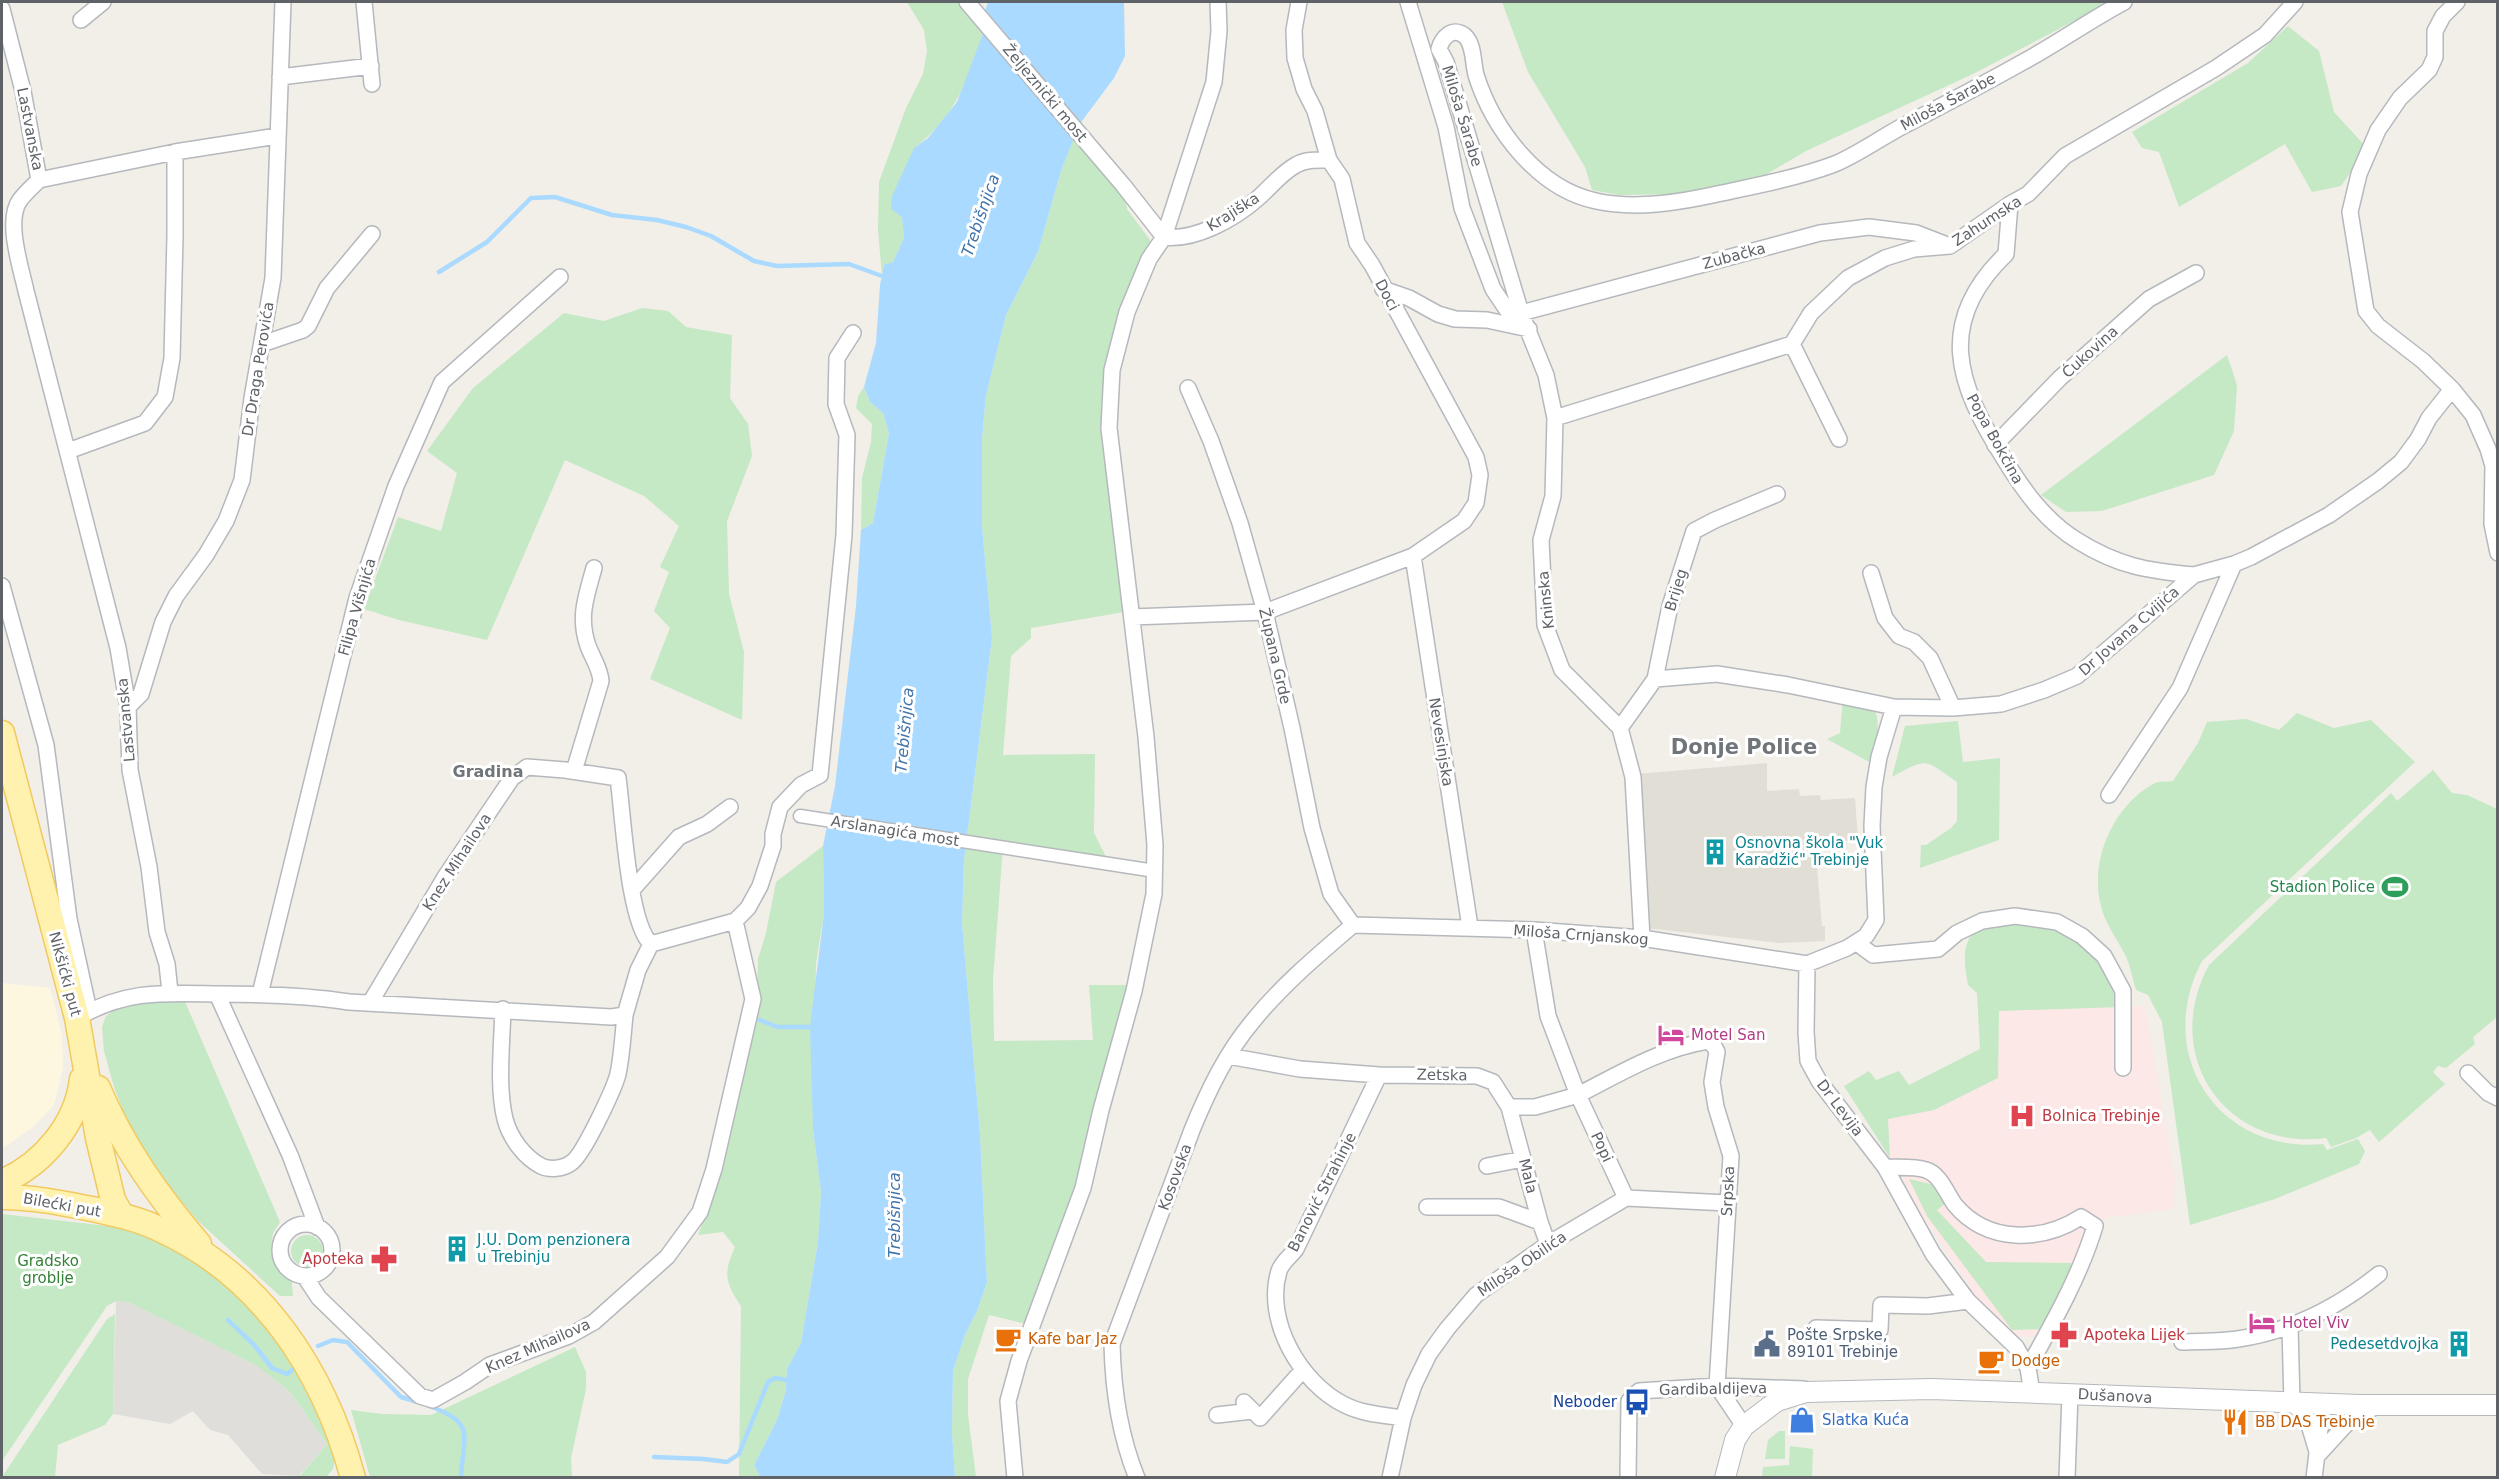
<svg xmlns="http://www.w3.org/2000/svg" width="2499" height="1479" viewBox="0 0 2499 1479" font-family="'DejaVu Sans',sans-serif">
<style>
.commercial{fill:#fef7e0}
.industrial{fill:#e0deda}
.education{fill:#e1ded6}
.medical{fill:#fce8e6}
.green{fill:#c5e8c5}
.water{fill:#aadaff}
.lines{fill:none;stroke-linecap:round;stroke-linejoin:round}
.stream{stroke:#aadaff;stroke-width:4.5}
.pedestrian-casing{stroke:#b5b8bc;stroke-width:15}
.minor-casing{stroke:#b5b8bc;stroke-width:18}
.tertiary-casing{stroke:#b5b8bc;stroke-width:22}
.primary-casing{stroke:#f2c960;stroke-width:27}
.pedestrian{stroke:#fff;stroke-width:12}
.minor{stroke:#fff;stroke-width:15}
.tertiary{stroke:#fff;stroke-width:20}
.primary{stroke:#fff2af;stroke-width:24}
.labels{text-anchor:middle;stroke-width:6;stroke-linejoin:round;paint-order:stroke}
.street-label{font-size:15px;fill:#5f6368;stroke:#fff}
.culture-label{font-size:15px;fill:#0d838f;stroke:#fff;text-anchor:start}
.leisure-label{font-size:15px;fill:#27864d;stroke:#fff;text-anchor:end}
.hotel-label{font-size:15px;fill:#b23c85;stroke:#fff;text-anchor:start}
.health-label{font-size:15px;fill:#be3a42;stroke:#fff;text-anchor:start}
.park-label{font-size:15px;fill:#348238;stroke:#fff}
.service-label{font-size:15px;fill:#4e5e75;stroke:#fff;text-anchor:start}
.food-label{font-size:15px;fill:#c56008;stroke:#fff;text-anchor:start}
.transit-label{font-size:15px;fill:#164399;stroke:#fff;text-anchor:end}
.shop-label{font-size:15px;fill:#366cbe;stroke:#fff;text-anchor:start}
.water-label{font-size:16px;font-style:italic;fill:#4174aa;stroke:#fff}
.neighbourhood-label{font-size:16px;font-weight:bold;fill:#70757a;stroke:#fff}
.district-label{font-size:21px;font-weight:bold;fill:#70757a;stroke:#fff}
</style>
<rect width="100%" height="100%" fill="#f1efe8"/>
<path class="commercial" d="M2,983L50,988L62,1035L63,1068L54,1105L33,1127L2,1149Z"/>
<path class="industrial" d="M116,1301L128,1302L257,1366L290,1392L327,1444L299,1476L262,1474L228,1435L210,1430L193,1411L170,1424L113,1414Z"/>
<path class="education" d="M1767,763V791L1799,789L1800,796L1820,795L1821,800L1855,798L1858,840L1815,844L1822,926H1825V941L1779,943L1647,928L1636,774Z"/>
<path class="medical" d="M2145,1006L2175,1179L2173,1209L2106,1218L2059,1336L2017,1337L1975,1295L1927,1223L1890,1158L1887,1119L1934,1110L1998,1078L1999,1011Z"/>
<path class="green" d="M907,2H959L984,31C968,78 957,116 914,148L902,217L904,238L893,262L884,265L882,276L878,229L879,182L906,108L923,74L927,51L924,30Z
M1502,2H2110L1975,73L1806,151L1762,177L1688,194L1619,195L1592,190L1585,167L1528,72Z
M2288,26L2319,51L2334,112L2367,148L2341,186L2312,192L2285,144L2179,207L2159,152L2142,148L2132,132L2248,63Z
M1074,136L1126,200L1127,209L1150,240L1148,251L1132,278L1121,309L1106,368L1101,405L1124,612L1031,628V638L1011,656L1003,755L1095,754L1094,833L1107,859L1003,846L993,980L994,1041L1093,1040L1089,985H1130L1083,1188L1034,1326L989,1315L968,1379V1415L976,1477H955L952,1433L953,1371L965,1335L977,1311L987,1283L980,1134L962,923L964,860L992,638L982,526V439L986,395L1006,315L1038,252L1061,171Z
M642,308L668,311L686,327L732,335L730,398L748,424L752,456L727,521L729,594L744,652L742,720L650,679L670,628L654,611L669,572L660,567L679,526L644,496L565,460L487,640L399,620L364,609L398,517L441,531L457,473L427,451L473,388L564,313L604,321Z
M2227,355L2237,385L2234,431L2214,475L2102,511L2066,512L2041,495Z
M864,387L870,402L883,413L889,433L873,523L861,530L862,478L871,442L872,424L856,408L858,396Z
M1843,697C1851,699 1865,701 1871,706C1884,718 1875,749 1871,763L1827,739L1840,733Z
M2297,713L2334,728L2371,720L2415,762L2202,961C2153,1054 2218,1154 2323,1144L2327,1150L2358,1139L2365,1151L2359,1164L2275,1199L2190,1225L2162,1022L2148,995L2136,990C2132,978 2130,962 2123,951C2115,936 2105,923 2101,906C2089,861 2113,805 2155,783C2160,781 2167,782 2173,781L2198,743L2207,722L2246,719L2279,730Z
M1958,721L1963,762L2000,758L1999,840L1920,868L1921,845H1926L1951,828L1957,821V782C1924,759 1928,757 1892,777L1905,726Z
M2433,770L2452,793L2467,795L2497,809V1017L2473,1037L2475,1044L2446,1068L2438,1066L2433,1072L2445,1084L2379,1142L2370,1130L2356,1138L2331,1147L2326,1138C2225,1151 2160,1055 2209,965L2391,793L2397,801Z
M823,846L824,913L816,964L813,1129L821,1192L818,1242L801,1343L787,1369L786,1390L777,1420L754,1465L760,1477H739L741,1306C725,1282 723,1274 735,1247L723,1232L698,1235L715,1190L757,1004L758,959L766,933L776,882Z
M2013,920L2054,926L2083,943L2110,975L2120,1007L1999,1011L1998,1078L1934,1110L1888,1119L1890,1158L1844,1086L1869,1071L1876,1080L1899,1071L1909,1085L1980,1049L1977,993L1968,985C1965,968 1960,943 1976,931C1984,924 2003,922 2013,920Z
M183,997L280,1222L273,1233L271,1246L278,1262L291,1275L293,1296H280L197,1220L150,1164L128,1124L114,1087L104,1051L102,1027L106,1016L122,1005Z
M1909,1179L1939,1186L1947,1202L1937,1210L1986,1262L2074,1263L2045,1329L2012,1330L1927,1216Z
M2,1214L143,1230L201,1260L293,1350L336,1455L333,1469L326,1477H299L327,1444L290,1392L257,1366L128,1302L116,1301L107,1306L2,1461Z
M291 1251a16 16 0 1 1 32 0a16 16 0 1 1-32 0Z
M115,1314L113,1414L105,1425L58,1445L55,1477H2L107,1319Z
M575,1347L586,1372V1389L571,1458L572,1477H370L351,1410L382,1414L431,1415Z
M1779,1431H1785V1459H1765L1768,1440Z
M1790,1446L1813,1449L1812,1477H1762L1763,1467L1789,1465Z"/>
<path class="water" d="M988,2H1124L1125,56L1114,78L1079,125L1061,171L1038,252L1006,315L986,395L982,439V526L992,638L964,860L962,923L980,1134L987,1283L977,1311L965,1335L953,1371L952,1433L955,1477H760L754,1465L777,1420L786,1390L787,1369L801,1343L818,1242L821,1192L813,1129L810,1027L824,913L823,846L835,786L856,606L861,530L873,523L889,433L883,413L870,402L864,387L876,343L880,285L884,265L893,262L904,238L902,217L891,209L892,196L914,148L928,138L957,102L984,31V14Z"/>
<g class="lines">
<path class="stream" d="M439,272L487,242L531,198L555,197L612,215L657,220L686,227L711,236L754,261L777,266L849,264L882,276
M760,1020L777,1027H810
M228,1320L255,1346L272,1368L287,1374L297,1366
M318,1346L333,1340L347,1342L401,1397L418,1402
M429,1406C477,1423 463,1434 461,1478
M654,1457L704,1459L727,1462L739,1454L768,1382L775,1378L787,1380"/>
<g class="pedestrian-casing">
<path id="pedestrian" d="M800,816L1155,871"/>
</g>
<g class="minor-casing">
<path id="minor" d="M364,2L372,84
M967,2L1123,185L1164,237C1195,241 1234,219 1257,199C1270,188 1281,173 1296,165C1306,159 1318,160 1329,160
M1408,2L1446,127L1462,208L1493,289L1507,310L1521,313L1820,233L1869,227L1916,233L1947,245
M2457,2L2443,16L2435,31V57L2429,70L2400,98L2378,130L2359,174L2350,212L2366,311L2378,326L2423,361L2452,389L2473,415L2488,449L2493,466L2492,524L2498,553
M2,9L23,91L39,180C33,186 25,193 20,200C5,220 21,268 26,291L118,648L128,707L130,770L149,867L157,932L167,964L170,992
M81,20L103,2
M280,77L371,66
M39,180L175,152L277,136
M2010,204L2006,254C1935,322 1957,384 2003,457C2023,490 2045,521 2078,541C2118,566 2148,571 2194,575
M1383,289L1409,298L1438,314L1455,319L1487,320L1529,329
M262,344L303,330L308,326L327,288L372,234
M1792,344L1839,439
M1188,388L1211,441L1240,523L1265,612L1292,728L1312,828L1331,894L1353,925
M1555,418L1792,344L1811,313L1848,278L1885,258L1914,249L1950,246L2010,204L2028,194L2065,156L2216,68L2265,35L2295,2
M1995,445L2060,378L2149,299L2196,273
M68,451L145,423L165,397L172,358L175,236V152
M1413,556L1470,927
M1871,573L1885,618L1899,636L1914,642L1930,658L1953,708
M2,586L46,745L69,919L89,1011
M1132,617L1265,612L1413,556L1464,521L1476,503L1480,475L1476,457L1372,265L1357,243L1342,179L1329,160L1315,111L1304,89L1295,58L1294,30L1299,2
M1655,679L1717,674L1788,685L1894,707L1953,708L2001,704L2044,690L2077,676L2194,575L2234,564L2251,557L2329,515L2378,481L2401,462L2418,439L2429,418L2452,389
M128,707L141,694L163,622L176,596L206,555L226,521L242,480L252,398L273,278L283,2
M1620,728L1655,679L1670,606L1694,531L1715,520L1777,494
M574,771L601,681C600,668 593,659 588,646C578,617 586,597 594,568
M2109,795L2180,688L2234,564
M632,890L679,837L707,824L730,807
M1353,925L1534,930L1642,938L1807,964L1847,948L1866,936L1876,920L1872,826L1874,787L1879,757L1894,707
M1642,938L1633,777L1620,728L1562,670L1545,625L1541,540L1553,496L1555,418L1546,375L1521,313L1446,62L1439,49C1442,38 1452,26 1465,36C1474,44 1473,64 1476,75C1493,129 1538,189 1596,201C1636,210 1682,202 1722,193C1759,185 1796,178 1832,165C1852,158 1882,137 1903,126C1943,105 1984,84 2023,62C2058,43 2090,20 2124,2
M1857,943L1873,955L1938,949L1957,933L1982,921L2015,916L2057,922L2082,936L2104,956L2123,991V1068
M1807,964L1806,1032L1808,1061L1819,1081L1885,1167L1933,1254L1968,1301L2016,1347L2028,1368L2032,1393
M217,994L290,1155L317,1227
M260,994L357,598L396,486L442,382L560,277
M370,1003L445,877L512,778L527,767L565,770L618,778C623,813 628,923 651,944
M503,1009C502,1043 497,1087 505,1119C510,1138 524,1157 541,1166C549,1170 563,1169 571,1163C583,1156 614,1089 618,1074C622,1055 623,1034 625,1015
M77,1018C127,989 165,993 220,994C264,994 306,995 349,1002L611,1017L625,1015L638,970L651,944L735,921L748,908L760,886L773,846V834L780,807L801,785L820,775L844,535L847,435L836,404L837,358L853,333
M1228,1056L1300,1069L1379,1075L1477,1076L1493,1082L1509,1107H1535L1578,1095L1548,1016L1534,930
M2468,1073L2488,1093L2498,1098
M1379,1075L1296,1249C1291,1256 1282,1262 1279,1271C1264,1320 1300,1383 1345,1405C1363,1414 1383,1415 1403,1418
M1509,1107L1540,1222L1548,1244
M1487,1166L1523,1159
M1885,1167C1897,1168 1914,1166 1926,1170C1940,1174 1947,1194 1955,1205C1988,1244 2042,1242 2081,1217L2095,1226C2080,1276 2053,1323 2028,1368
M1626,1198L1578,1095C1619,1074 1662,1048 1708,1041L1714,1046L1717,1052L1712,1082L1716,1107L1731,1156L1717,1386L1744,1426
M1427,1207H1499L1540,1222
M280 1250a26 26 0 1 1 52 0a26 26 0 1 1-52 0Z
M305,1277L319,1298L420,1396L433,1400L465,1382L490,1365L569,1336L594,1322L667,1257L700,1212L714,1169L753,999L735,921
M2290,1327L2292,1403L2307,1418L2318,1455
M1816,1328L1880,1330L1881,1305L1928,1306L1968,1301
M2182,1342C2201,1341 2220,1342 2238,1339C2292,1331 2337,1308 2379,1274
M1244,1402L1260,1418L1302,1371
M1217,1415L1252,1411
M2318,1455L2351,1419L2377,1406
M1015,1478L1008,1401L1019,1361L1083,1188L1101,1110L1134,991L1154,894L1155,845L1146,737L1109,428L1112,370L1127,312L1149,259L1164,237L1214,82L1219,31L1218,2
M1137,1478C1119,1434 1113,1390 1112,1344L1192,1130C1208,1091 1226,1053 1253,1021C1282,985 1318,955 1353,925
M1390,1478L1403,1418L1414,1385L1429,1354L1447,1329L1476,1295L1548,1244L1626,1198L1728,1203
M1628,1478L1629,1401L1639,1391L1717,1386L1804,1389
M2067,1478L2070,1394
M2314,1478L2323,1404"/>
</g>
<g class="tertiary-casing">
<path id="tertiary" d="M1725,1478L1735,1440L1744,1426L1777,1401L1806,1392L1931,1389L2360,1405H2498"/>
</g>
<g class="primary-casing">
<path id="primary" d="M2,733L77,1018L98,1138L113,1200L122,1216
M98,1088C123,1147 158,1196 199,1244
M2,1182C43,1164 77,1124 82,1079
M2,1197C32,1197 62,1203 92,1209C114,1214 136,1218 157,1228C261,1274 324,1370 353,1478"/>
</g>
<use href="#pedestrian" class="pedestrian"/>
<use href="#minor" class="minor"/>
<use href="#tertiary" class="tertiary"/>
<use href="#primary" class="primary"/>
</g>
<defs>
<g id="building-bare" transform="scale(2.07)"><path d="M-4-6H4V6H1V3H-1V6H-4ZM-2.5-4.3h1.7v1.8h-1.7ZM.8-4.3h1.7v1.8H.8ZM-2.5-1h1.7V.8h-1.7ZM.8-1h1.7V.8H.8Z" fill="#0f9aa8" stroke="#fff" stroke-width="2.5" paint-order="stroke"/></g>
<g id="stadium-bare" transform="scale(2.07)"><path d="M0-5a6.5 5 0 1 0 0 10a6.5 5 0 1 0 0-10ZM-3.5-1.8h7v3.6h-7Z" fill="#2e9e5b" stroke="#fff" stroke-width="2.5" paint-order="stroke"/></g>
<g id="hotel-bare" transform="scale(2.07)"><path d="M-6-4.5h1.5V1H6V5H4.5V3h-9V5H-6ZM-4 0a1.8 1.8 0 1 1 3.6 0ZM.5 0V-2.5h3Q6-2.5 6 0Z" fill="#d1479c" stroke="#fff" stroke-width="2.5" paint-order="stroke"/></g>
<g id="hospital-bare" transform="scale(2.07)"><path d="M-5-5h3v3.5h4V-5h3V5h-3V1.5h-4V5h-3Z" fill="#e0444e" stroke="#fff" stroke-width="2.5" paint-order="stroke"/></g>
<g id="pharmacy-bare" transform="scale(2.07)"><path d="M-2-6h4v4h4v4h-4v4h-4v-4h-4v-4h4Z" fill="#e0444e" stroke="#fff" stroke-width="2.5" paint-order="stroke"/></g>
<g id="cafe-bare" transform="scale(2.07)"><path d="M-5.5-4.5H6V0H3Q3 3.5 0 3.5H-2.5Q-5.5 3.5-5.5 0ZM3-3.2v2h1.7v-2ZM-6 4.5H4V6H-6Z" fill="#e8710a" stroke="#fff" stroke-width="2.5" paint-order="stroke"/></g>
<g id="civic-bare" transform="scale(2.07)"><path d="M-.6-6.5H3V-4.5H.6V-3L4-1V1h2V6H-6V1h2V-1L-.6-3ZM-1.2 2.5V6h2.4V2.5Z" fill="#5c6f8a" stroke="#fff" stroke-width="2.5" paint-order="stroke"/></g>
<g id="bus-bare" transform="scale(2.07)"><path d="M-5-6H5V4H4V6H2V4H-2V6H-4V4H-5ZM-3.5-4V0h7V-4ZM-3.5 1.2v1.5H-2V1.2ZM2 1.2v1.5H3.5V1.2Z" fill="#1a4fb4" stroke="#fff" stroke-width="2.5" paint-order="stroke"/></g>
<g id="shop-bare" transform="scale(2.07)"><path d="M-5-2.5h2.3a2.7 3.5 0 0 1 5.4 0H5L5.5 6h-11ZM-1.5-2.5h3a1.5 2.3 0 0 0-3 0Z" fill="#3f7fe0" stroke="#fff" stroke-width="2.5" paint-order="stroke"/></g>
<g id="restaurant-bare" transform="scale(2.07)"><path d="M-5-6h1v4h1v-4h1v4h1v-4h1v5L-1.5 .5V6h-2V.5L-5-1ZM5-6V6H3V1.5H1.5Q1.5-4 5-6Z" fill="#e8710a" stroke="#fff" stroke-width="2.5" paint-order="stroke"/></g>
</defs>
<g fill-rule="evenodd">
<use href="#building-bare" x="1715" y="852"/>
<use href="#stadium-bare" x="2395" y="887"/>
<use href="#hotel-bare" x="1671" y="1035"/>
<use href="#hospital-bare" x="2022" y="1116"/>
<use href="#building-bare" x="457" y="1249"/>
<use href="#pharmacy-bare" x="384" y="1259"/>
<use href="#hotel-bare" x="2262" y="1323"/>
<use href="#pharmacy-bare" x="2064" y="1335"/>
<use href="#cafe-bare" x="1008" y="1339"/>
<use href="#civic-bare" x="1767" y="1344"/>
<use href="#building-bare" x="2459" y="1344"/>
<use href="#cafe-bare" x="1991" y="1361"/>
<use href="#bus-bare" x="1637" y="1402"/>
<use href="#shop-bare" x="1802" y="1420"/>
<use href="#restaurant-bare" x="2235" y="1422"/>
</g>
<g class="labels">
<g class="street-label">
<text transform="translate(1045 93) rotate(50)" y="5">Željeznički most</text>
<text transform="translate(1948 102) rotate(-28)" y="5">Miloša Šarabe</text>
<text transform="translate(1462 116) rotate(73)" y="5">Miloša Šarabe</text>
<text transform="translate(30 129) rotate(79)" y="5">Lastvanska</text>
<text transform="translate(1233 212) rotate(-32)" y="5">Krajiška</text>
<text transform="translate(1987 221) rotate(-33)" y="5">Zahumska</text>
<text transform="translate(1734 256) rotate(-15)" y="5">Zubačka</text>
<text transform="translate(1387 295) rotate(62)" y="5">Doci</text>
<text transform="translate(2090 352) rotate(-42)" y="5">Ćukovina</text>
<text transform="translate(258 369) rotate(-81)" y="5">Dr Draga Perovića</text>
<text transform="translate(1995 439) rotate(61)" y="5">Popa Bokčina</text>
<text transform="translate(1676 590) rotate(-73)" y="5">Brijeg</text>
<text transform="translate(1546 600) rotate(-96)" y="5">Kninska</text>
<text transform="translate(357 607) rotate(-74)" y="5">Filipa Višnjića</text>
<text transform="translate(2129 631) rotate(-41)" y="5">Dr Jovana Cvijića</text>
<text transform="translate(1275 656) rotate(77)" y="5">Župana Grde</text>
<text transform="translate(126 720) rotate(-95)" y="5">Lastvanska</text>
<text transform="translate(1441 742) rotate(81)" y="5">Nevesinjska</text>
<text transform="translate(895 831) rotate(9)" y="5">Arslanagića most</text>
<text transform="translate(457 862) rotate(-57)" y="5">Knez Mihailova</text>
<text transform="translate(1581 935) rotate(4)" y="5">Miloša Crnjanskog</text>
<text transform="translate(65 974) rotate(75)" y="5">Nikšićki put</text>
<text transform="translate(1442 1075) rotate(1)" y="5">Zetska</text>
<text transform="translate(1840 1108) rotate(53)" y="5">Dr Levija</text>
<text transform="translate(1602 1147) rotate(65)" y="5">Popi</text>
<text transform="translate(1528 1176) rotate(76)" y="5">Mala</text>
<text transform="translate(1175 1177) rotate(-70)" y="5">Kosovska</text>
<text transform="translate(1728 1191) rotate(-87)" y="5">Srpska</text>
<text transform="translate(1322 1192) rotate(-63)" y="5">Banović Strahinje</text>
<text transform="translate(62 1205) rotate(10)" y="5">Bilećki put</text>
<text transform="translate(1522 1264) rotate(-34)" y="5">Miloša Obilića</text>
<text transform="translate(538 1346) rotate(-24)" y="5">Knez Mihailova</text>
<text transform="translate(1713 1389) rotate(-1)" y="5">Gardibaldijeva</text>
<text transform="translate(2115 1396) rotate(3)" y="5">Dušanova</text>
</g>
<g class="culture-label">
<text x="1735" y="848">Osnovna škola "Vuk<tspan x="1735" dy="17">Karadžić" Trebinje</tspan></text>
<text x="477" y="1245">J.U. Dom penzionera<tspan x="477" dy="17">u Trebinju</tspan></text>
<text x="2439" y="1349" text-anchor="end">Pedesetdvojka</text>
</g>
<g class="leisure-label">
<text x="2375" y="892">Stadion Police</text>
</g>
<g class="hotel-label">
<text x="1691" y="1040">Motel San</text>
<text x="2282" y="1328">Hotel Viv</text>
</g>
<g class="health-label">
<text x="2042" y="1121">Bolnica Trebinje</text>
<text x="364" y="1264" text-anchor="end">Apoteka</text>
<text x="2084" y="1340">Apoteka Lijek</text>
</g>
<g class="park-label">
<text x="48" y="1266">Gradsko<tspan x="48" dy="17">groblje</tspan></text>
</g>
<g class="service-label">
<text x="1787" y="1340">Pošte Srpske,<tspan x="1787" dy="17">89101 Trebinje</tspan></text>
</g>
<g class="food-label">
<text x="1028" y="1344">Kafe bar Jaz</text>
<text x="2011" y="1366">Dodge</text>
<text x="2255" y="1427">BB DAS Trebinje</text>
</g>
<g class="transit-label">
<text x="1617" y="1407">Neboder</text>
</g>
<g class="shop-label">
<text x="1822" y="1425">Slatka Kuća</text>
</g>
<g class="water-label">
<text transform="translate(980 215) rotate(-71)" y="6">Trebišnjica</text>
<text transform="translate(904 730) rotate(-85)" y="6">Trebišnjica</text>
<text transform="translate(894 1215) rotate(-90)" y="6">Trebišnjica</text>
</g>
<g class="neighbourhood-label">
<text x="488" y="777">Gradina</text>
</g>
<g class="district-label">
<text x="1744" y="754">Donje Police</text>
</g>
</g>
<rect width="2499" height="1479" fill="none" stroke="#5f6368" stroke-width="6"/>
</svg>
